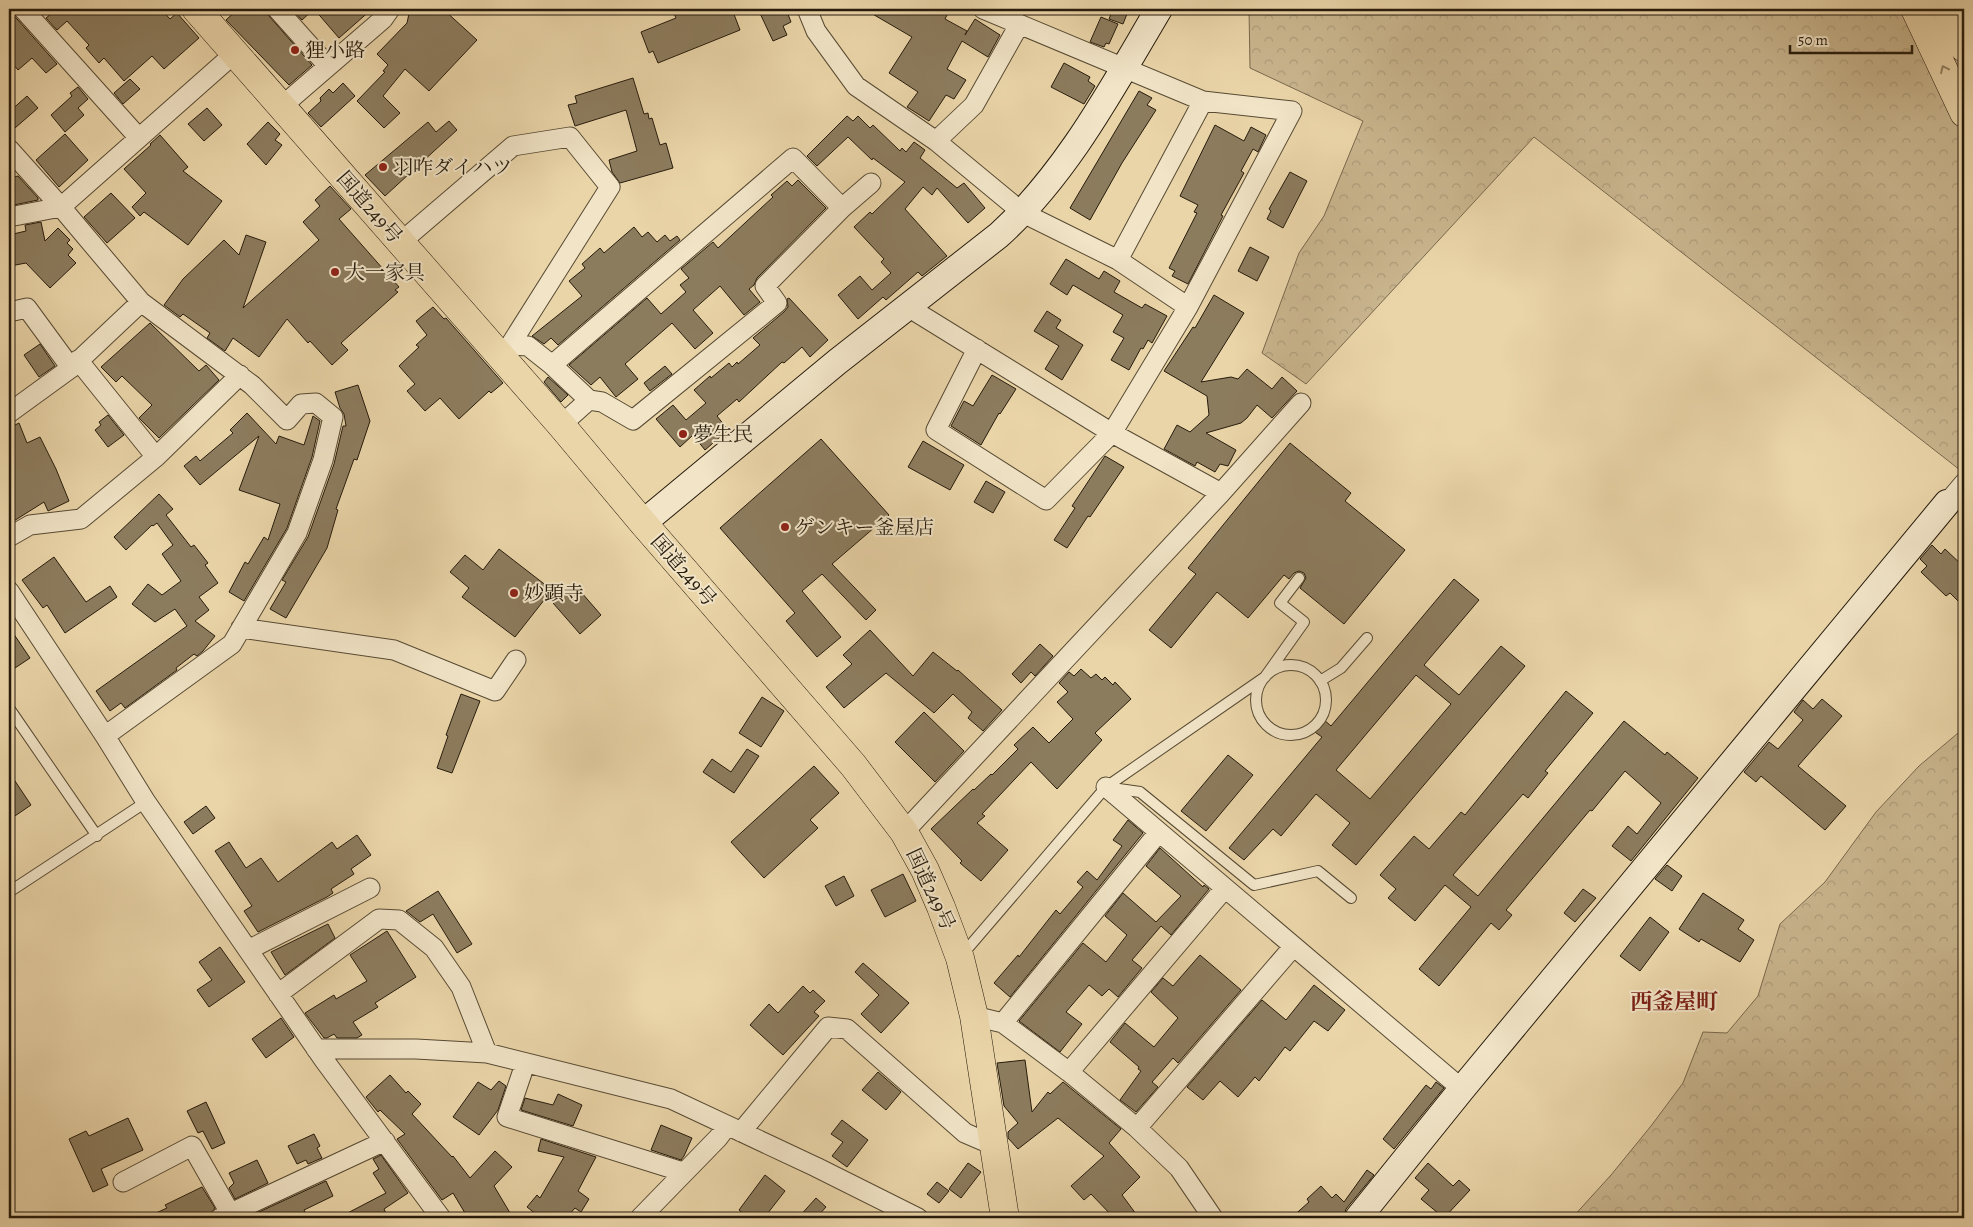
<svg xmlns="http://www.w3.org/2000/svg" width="1973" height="1227" viewBox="0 0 1973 1227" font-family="Alegreya,'Noto Serif JP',serif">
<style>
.forest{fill:url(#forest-crowns);stroke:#78684d}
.building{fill:#8c7c5e;stroke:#261b0c;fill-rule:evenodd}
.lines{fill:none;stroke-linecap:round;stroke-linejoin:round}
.lane-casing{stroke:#574a33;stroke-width:12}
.street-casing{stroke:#574a33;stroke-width:21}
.secondary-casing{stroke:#261b0c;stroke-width:28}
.highway-casing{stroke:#261b0c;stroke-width:29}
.lane{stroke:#f1e4c7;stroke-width:10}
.street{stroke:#f1e4c7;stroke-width:19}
.secondary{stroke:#f1e4c7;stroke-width:26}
.highway{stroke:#ead5a9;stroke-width:28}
.oneway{stroke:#928162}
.poi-dot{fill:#8f2418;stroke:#f1e4c7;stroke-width:2}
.labels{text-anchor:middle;stroke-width:4;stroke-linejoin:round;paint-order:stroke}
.poi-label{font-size:20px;fill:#261b0c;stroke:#f1e4c7;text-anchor:start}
.street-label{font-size:20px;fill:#261b0c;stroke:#f1e4c7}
.quarter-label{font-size:22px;font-weight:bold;fill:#7a1f14;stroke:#f1e4c7}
</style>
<defs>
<pattern id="forest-crowns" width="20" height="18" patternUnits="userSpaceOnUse" patternTransform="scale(1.25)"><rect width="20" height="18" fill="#c9b58e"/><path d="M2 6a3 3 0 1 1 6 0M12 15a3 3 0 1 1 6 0" fill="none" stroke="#ac9b79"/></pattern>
</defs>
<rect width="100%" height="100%" fill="#ead5a9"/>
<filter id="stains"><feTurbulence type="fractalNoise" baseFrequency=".004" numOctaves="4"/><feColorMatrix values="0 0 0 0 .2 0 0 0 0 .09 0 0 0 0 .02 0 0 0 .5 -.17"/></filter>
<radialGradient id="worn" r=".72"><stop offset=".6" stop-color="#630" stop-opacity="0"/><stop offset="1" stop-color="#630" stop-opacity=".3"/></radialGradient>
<path class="forest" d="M1249,9H1964V466L1960,470L1534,137L1306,384L1262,353L1299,253L1324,216L1363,121L1250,68Z
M1964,728V1218H1572L1611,1175L1651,1126L1683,1083L1703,1032L1727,1033L1758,996L1780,924L1825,882L1876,812L1919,766Z"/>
<path class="building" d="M57,9H161L170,19L177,13L199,38L164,69L152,56L124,81L104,58L99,63L86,48L89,45L67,21L57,30L46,18Z
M238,9H266L269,16L312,65L289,85L226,20Z
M292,9H372L339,38L314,9L302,20Z
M410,9H443L477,40L429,91L405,69L383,96L400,113L384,128L357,101L385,72L383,71L388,65L377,54L407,23Z
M672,9H732L740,30L658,63L653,51L649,53L641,32L676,18Z
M758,9H786L791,22L783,26L787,35L773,41Z
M864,9H939L948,13L945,19L967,31L965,35L975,19L1000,35L988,57L962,41L947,69L966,80L954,99L946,95L929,121L907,107L918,92L889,73L912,37Z
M1113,9H1129L1123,24L1109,19Z
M9,10L57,64L46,73L32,58L18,70L9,59Z
M1101,17L1118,24L1109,44L1106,43L1104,47L1090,42Z
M1064,63L1090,77L1088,81L1095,86L1084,104L1051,87Z
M633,78L644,114L648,113L649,119L652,118L660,145L666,143L673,168L620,183L612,172L609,160L637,151L626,110L575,126L568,105L577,103L575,96Z
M130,79L140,89L123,104L114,93Z
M343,83L355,96L321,127L308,113L321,101L320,98L329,89L333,93Z
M78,87L88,99L78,108L84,115L65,132L51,115L72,96L70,93Z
M1139,91L1152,98L1147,105L1156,110L1122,163L1090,220L1070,208Z
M27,96L38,108L15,128L9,120V112Z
M207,108L222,125L204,141L188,124Z
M847,116L853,121L858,116L870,128L873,125L900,151L902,148L906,152L914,142L925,150L920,158L957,188L964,183L985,208L968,223L937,188L932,195L923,187L905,209L947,256L922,276L918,272L886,300L883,297L858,319L838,295L860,276L872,290L891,273L881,262L884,259L854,227L870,212L872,214L905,182L873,158L872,160L848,137L817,166L807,156Z
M449,121L457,130L385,196L365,175L428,122L436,132Z
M268,122L280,134L275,140L282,145L266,165L247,144Z
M1215,125L1244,141L1251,127L1266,135L1258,152L1253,149L1241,171L1244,173L1221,215L1223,216L1188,284L1172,276L1175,271L1169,268L1197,213L1194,212L1198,205L1180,196Z
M65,134L88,160L59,187L36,160Z
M160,135L188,167L183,171L222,201L188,245L144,212L140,216L132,207L146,193L124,169L151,145L150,144Z
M1290,172L1307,181L1283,228L1267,219L1271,211L1269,209Z
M18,176L38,198V200L9,206V178Z
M798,180L826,208L757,278L754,285L749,289L760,302L744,315L720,286L693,310L713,333L695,349L672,323L625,364L638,379L616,397L600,377L591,385L569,365L647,298L661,314L686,292L680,285L689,278L681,269L713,242L718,248L773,197L771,195L787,181L792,186Z
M330,186L351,209L339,219L399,287L395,290L398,292L341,343L348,350L332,365L310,341L308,343L287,319L259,357L233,338L225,351L207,338L210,333L183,314L180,317L164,305L183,279L224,240L239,255L246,235L266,242L243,308L319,240L303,222L320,206L315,200Z
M111,193L135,218L107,243L84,217Z
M41,222L45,241L58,228L70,240L67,243L73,249L68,255L76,263L50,288L26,263L10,266L9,259V235L26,231L25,225Z
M634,227L642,237L648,232L657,242L665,235L670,241L677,236L680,240L558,345L551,338L544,344L532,336L582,296L569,281L585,268L582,264L600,248L604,253Z
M1250,247L1269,257L1257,281L1238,271Z
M1066,259L1099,279L1104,271L1120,281L1114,292L1142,308L1145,304L1167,316L1152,343L1148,340L1143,349L1141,348L1129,370L1111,360L1124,338L1113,332L1123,315L1073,285L1067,295L1050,284Z
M1214,295L1244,313L1201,382L1231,377L1238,379L1247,369L1272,389L1282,377L1297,391L1272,418L1257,405L1247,418L1241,423L1206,433L1236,450L1228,466L1220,464L1215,472L1197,462L1195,466L1164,449L1177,425L1190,432L1209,415L1207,396L1164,371L1193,327L1195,328Z
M789,298L828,340L810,357L802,347L784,363L782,362L739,402L737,399L717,416L728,430L705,450L693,435L680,447L656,419L673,405L686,420L706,403L694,390L710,376L711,378L729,363L732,367L737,362L738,364L760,345L753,338L784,312L788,307L787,299Z
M433,307L444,319L446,318L503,383L491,393L489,391L459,419L440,398L425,411L407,391L415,384L399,366L419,347L416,345L427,335L416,321Z
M1047,311L1061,320L1056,328L1083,345L1062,380L1045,369L1059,346L1034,331Z
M150,323L199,371L206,365L219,380L159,438L139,418L152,405L122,376L116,382L101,367Z
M40,344L55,366L39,377L24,355Z
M665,366L672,374L650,391L644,383Z
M992,375L1016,389L1000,414L999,413L981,445L951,426L964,401L973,406Z
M548,377L568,395L561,402L544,382Z
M358,385L370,421L357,460L354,459L336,509L338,510L327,548L286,618L270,609L286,582L282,580L308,537L334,464L343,426H346L344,414L340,408L335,392Z
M247,413L276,444L279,436L304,445L313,416L320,421L312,457L287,528L244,601L229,592L245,562L248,564L264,537L268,540L280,504L239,490L259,436L200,485L184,466L196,456L200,461L233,433L230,430Z
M108,415L124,435L108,447L95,430L101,425L99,422Z
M19,423L27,443L40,437L56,469L69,501L48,511L44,502L9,524V428Z
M821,439L889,515L832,564L876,610L866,620L822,574L802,591L841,637L817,657L786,621L795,613L720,528Z
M923,441L964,465L950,490L908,467Z
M1290,443L1351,493L1345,501L1405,550L1344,624L1300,588L1306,578L1304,573L1299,571L1294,573L1289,579L1284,575L1248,618L1217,592L1171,648L1149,630L1196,574L1188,568Z
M1105,456L1124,467L1090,517L1088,516L1067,548L1054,540L1075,508L1072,506Z
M986,481L1005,492L993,513L974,502Z
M159,494L173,509L166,515L191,547L194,545L208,563L205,565L218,583L199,597L209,610L195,621L215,636L203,651L197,656L194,654L176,668L177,670L125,708L121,703L110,711L96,691L187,626L175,609L155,622L132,604L148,584L162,595L181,581L162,554L173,545L157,523L153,526L152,525L126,550L114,537Z
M1932,545L1941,554L1945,549L1964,567V607L1950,593L1946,596L1921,572L1927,566L1920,559Z
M499,549L552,590L515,637L462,597L469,588L450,572L465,555L483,570Z
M54,557L86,602L110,586L117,597L65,633L47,605L43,608L22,580Z
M1454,579L1479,600L1424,665L1459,695L1501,646L1525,666L1356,865L1332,845L1350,823L1316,794L1281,836L1273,829L1244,860L1229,848L1322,737L1312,730L1322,718L1331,726ZM1416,675L1451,704L1370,799L1336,770Z
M574,584L601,615L580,634L553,603Z
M9,627L30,658L9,672Z
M870,630L913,676L933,652L957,671L958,670L1002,710L983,731L968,718L972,712L953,694L934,713L886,673L844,708L826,687L852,664L843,655Z
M1040,644L1053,656L1035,676L1031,672L1021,683L1012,674Z
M1081,669L1091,678L1096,674L1102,680L1105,677L1113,685L1115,682L1131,699L1095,733L1102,740L1057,789L1031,762L982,814L985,816L977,823L1008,850L981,881L960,863L962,861L931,829L973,789L974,790L991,774L992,775L1018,749L1014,745L1033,727L1049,743L1073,719L1057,702L1068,692L1059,683L1069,672L1074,676Z
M1566,691L1593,713L1545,771L1548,773L1528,798L1523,794L1453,875L1478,896L1624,721L1665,755L1667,752L1698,778L1631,861L1612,846L1628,826L1637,834L1661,803L1625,771L1592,811L1590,810L1506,910L1512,915L1499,930L1491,923L1439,986L1419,969L1471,907L1445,885L1415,921L1388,898L1396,889L1380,875L1414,836L1429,849L1461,812L1465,815Z
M461,694L480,701L452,773L437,768L448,736L446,735Z
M762,697L784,711L761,747L739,733Z
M1822,699L1842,716L1798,766L1846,806L1825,830L1761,776L1756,782L1744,772L1769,742L1778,749L1803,720L1794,712L1803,700L1813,709Z
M924,712L964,751L935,782L895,742Z
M747,749L759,756L734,793L703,772L712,759L731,772Z
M1228,755L1253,775L1206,831L1181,811Z
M814,766L839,793L810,820L818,828L764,878L731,842Z
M9,772L31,805L9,820Z
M206,806L215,818L193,834L184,822Z
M1128,820L1143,833L1010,997L994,983L1018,955L1019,957L1056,910L1060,914L1083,887L1077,882L1087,871L1097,880L1122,846L1113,840Z
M357,835L371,855L351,869L354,874L331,889L333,893L327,897L258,932L244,911L252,906L215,851L229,842L246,868L261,858L278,882L332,842L337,849Z
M1160,848L1203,887L1204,885L1209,889L1171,935L1161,926L1132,960L1142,968L1118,997L1109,989L1102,996L1089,985L1066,1012L1082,1024L1060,1052L1019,1021L1083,943L1106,962L1127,935L1105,916L1123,893L1156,922L1181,896L1146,866Z
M1667,865L1682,876L1672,891L1655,879Z
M903,874L916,901L885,917L871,890Z
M844,876L854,896L836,906L825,886Z
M1583,889L1596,898L1575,922L1564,913Z
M438,891L472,944L457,953L433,914L420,922L406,911Z
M1703,893L1744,920L1738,929L1754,940L1740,962L1701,939L1699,942L1679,929Z
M1650,917L1669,932L1640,971L1620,956Z
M328,924L335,938L285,975L271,952Z
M387,931L416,977L375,1003L378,1007L353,1022L362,1035L357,1038H337L334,1034L327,1038H324L305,1013L334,995L336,999L367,981L350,955Z
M220,947L245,982L209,1007L197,990L212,980L199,962Z
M1200,955L1241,990L1178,1063L1173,1058L1152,1082L1158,1087L1136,1112L1120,1100L1141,1071L1138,1069L1139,1067L1110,1042L1125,1023L1154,1047L1178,1018L1151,992L1163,978L1173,986Z
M863,963L909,1003L881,1033L861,1014L879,995L855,972Z
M1314,985L1345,1010L1328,1031L1314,1021L1290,1051L1285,1047L1259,1081L1255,1077L1238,1097L1220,1081L1203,1100L1187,1087L1262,1000L1286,1020Z
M803,986L810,993L813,990L825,1001L814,1012L819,1016L783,1055L750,1025L769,1004L778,1013Z
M281,1018L294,1037L266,1058L252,1039Z
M1025,1060L1032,1112L1048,1092L1050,1094L1063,1082L1121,1129L1109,1143L1140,1177L1122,1195L1139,1218H1114L1091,1194L1084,1200L1071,1186L1104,1156L1058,1118L1018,1149L1008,1138V1132L1018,1123L1004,1106L997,1063Z
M878,1072L901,1092L886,1110L862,1090Z
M390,1075L406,1093L408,1091L421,1104L412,1114L452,1157L453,1156L470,1178L495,1151L512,1167L494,1186L513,1218H468L453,1193L442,1200L397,1139L405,1134L380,1110L378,1112L366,1097Z
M499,1081L506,1086L498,1110L479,1135L453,1117L478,1082L491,1090Z
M1436,1082L1444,1088L1394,1149L1383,1139L1426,1085L1431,1089Z
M558,1094L582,1105L573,1126L521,1110L525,1098L553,1105Z
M206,1102L225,1143L212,1149L203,1131L198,1133L187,1111Z
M128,1118L143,1150L101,1169L108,1185L93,1192L69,1139L86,1131L89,1136Z
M842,1120L868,1140L847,1167L832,1156L843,1142L831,1134Z
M661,1125L692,1138L684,1156L681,1160L651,1150Z
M314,1134L320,1146L317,1148L322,1158L308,1164L306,1160L297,1164L288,1146Z
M541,1139L596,1157L578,1191L589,1199L581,1212L575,1208L566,1218H541L527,1207L537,1195L540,1198L564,1157L538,1151Z
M381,1155L408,1193L384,1209L388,1218H338L386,1193L373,1173L379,1169L373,1159Z
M257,1160L268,1183L235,1199L229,1188L234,1183L229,1173Z
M968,1163L981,1172L961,1198L949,1189Z
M1428,1163L1453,1186L1459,1180L1470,1190L1444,1218L1421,1199L1429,1190L1415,1178Z
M1367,1170L1374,1175L1346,1209L1343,1218H1291L1309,1202L1307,1199L1321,1186L1332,1198L1336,1194L1344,1202Z
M765,1175L785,1191L764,1218H749L739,1210Z
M326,1181L333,1196L304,1210L305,1212L293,1218H246Z
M937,1182L949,1191L939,1203L927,1194Z
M202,1187L215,1208L209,1216L204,1218H145L167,1208L165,1205Z
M816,1198L826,1207L816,1218H798Z"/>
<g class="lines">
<g class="lane-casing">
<path id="lane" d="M1256 700a35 35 0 1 1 70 0a35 35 0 1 1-70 0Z
M1320,681L1341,668L1367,638
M9,708L97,836
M1112,788L1140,792L1254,885L1318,871L1351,898
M9,892L146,802
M962,955L1106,787L1265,677L1304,622L1280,603L1299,578"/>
</g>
<g class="street-casing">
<path id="street" d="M23,9L139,138
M277,9L328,66
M807,9L816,31L856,86L936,141L1023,213L1118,260L1188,307
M281,107L383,19L390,9
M936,141L974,105L1019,25
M9,149L61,207L141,302L252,385L287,420L301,404L316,403L333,417L323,460L297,533L232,644L105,736
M793,158L842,208L765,286L777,303L633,420L602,402L589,400L552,365Z
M842,208L871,183
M9,217L61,207L235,53
M401,242L513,146L570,137L610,187L502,358
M1118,260L1203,101
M908,307L1112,433L1221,493
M9,312L27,308L71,368
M511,345L528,346L552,365
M977,349L936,430L1046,500L1112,433L1188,307L1292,111L1203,101L983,9
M78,360L156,457
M9,413L71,368L141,302
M561,425L589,400
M1947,503L1964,483
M9,537L30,525L81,519L156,457L240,375
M9,591L105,736L146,802L248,950L324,1060L441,1218
M241,628L394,650L495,691L516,660
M1106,787L1462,1089
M904,832L1221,493L1301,403
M248,950L370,888
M278,994L379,919L399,920L434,948L461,987L487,1053
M974,1016L1003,1023L1069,1072L1137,1128L1293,947
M1003,1023L1159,832
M316,1049H416L487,1053L671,1099L816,1167L918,1218
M1069,1072L1225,888
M522,1073L507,1117L683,1172
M1137,1128L1179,1168L1213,1218
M741,1132L828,1027L847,1029L965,1133L993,1145
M123,1182L192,1146L233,1218
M220,1218L385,1141
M640,1218L718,1138L727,1126"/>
</g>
<g class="secondary-casing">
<path id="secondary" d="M643,523L837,362L999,235C1068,172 1112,88 1159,9
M1358,1218L1462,1089L1947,503"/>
</g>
<g class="highway-casing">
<path id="highway" d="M196,9L561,425L643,523L853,765L904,832L925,870L941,907L960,958L974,1016L1005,1218
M1915,9L1964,113
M1946,9L1964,48"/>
</g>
<use href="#lane" class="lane"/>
<use href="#street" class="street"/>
<use href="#secondary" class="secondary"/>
<use href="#highway" class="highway"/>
</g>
<defs><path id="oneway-chevron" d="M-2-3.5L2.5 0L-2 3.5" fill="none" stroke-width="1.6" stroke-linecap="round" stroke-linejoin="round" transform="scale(1.25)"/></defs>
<use class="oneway" href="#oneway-chevron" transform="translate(1944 69) rotate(-115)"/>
<g class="poi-dot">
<circle cx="295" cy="50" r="5"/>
<circle cx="383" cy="167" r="5"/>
<circle cx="335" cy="272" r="5"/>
<circle cx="683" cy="434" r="5"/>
<circle cx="785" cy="527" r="5"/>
<circle cx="514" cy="593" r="5"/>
</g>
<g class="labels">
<g class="poi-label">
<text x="305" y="57">狸小路</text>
<text x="393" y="174">羽咋ダイハツ</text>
<text x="345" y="279">大一家具</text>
<text x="693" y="441">夢生民</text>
<text x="795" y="534">ゲンキー釜屋店</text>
<text x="524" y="600">妙顕寺</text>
</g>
<g class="street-label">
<text transform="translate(370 207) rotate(49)" y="7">国道249号</text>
<text transform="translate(684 570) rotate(49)" y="7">国道249号</text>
<text transform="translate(931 889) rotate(65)" y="7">国道249号</text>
</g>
<g class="quarter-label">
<text x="1674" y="1009">西釜屋町</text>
</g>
</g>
<rect width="1973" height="1227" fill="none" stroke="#ead5a9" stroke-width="30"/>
<rect x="10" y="10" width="1953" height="1207" fill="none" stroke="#261b0c" stroke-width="2.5"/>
<rect x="15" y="15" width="1943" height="1197" fill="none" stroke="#261b0c"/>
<path d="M1790 45v8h122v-8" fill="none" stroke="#261b0c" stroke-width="2.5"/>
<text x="1798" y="45" font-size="15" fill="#261b0c" stroke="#f1e4c7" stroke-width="4" paint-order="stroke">50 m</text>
<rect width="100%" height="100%" filter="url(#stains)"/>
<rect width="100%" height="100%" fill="url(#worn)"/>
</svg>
